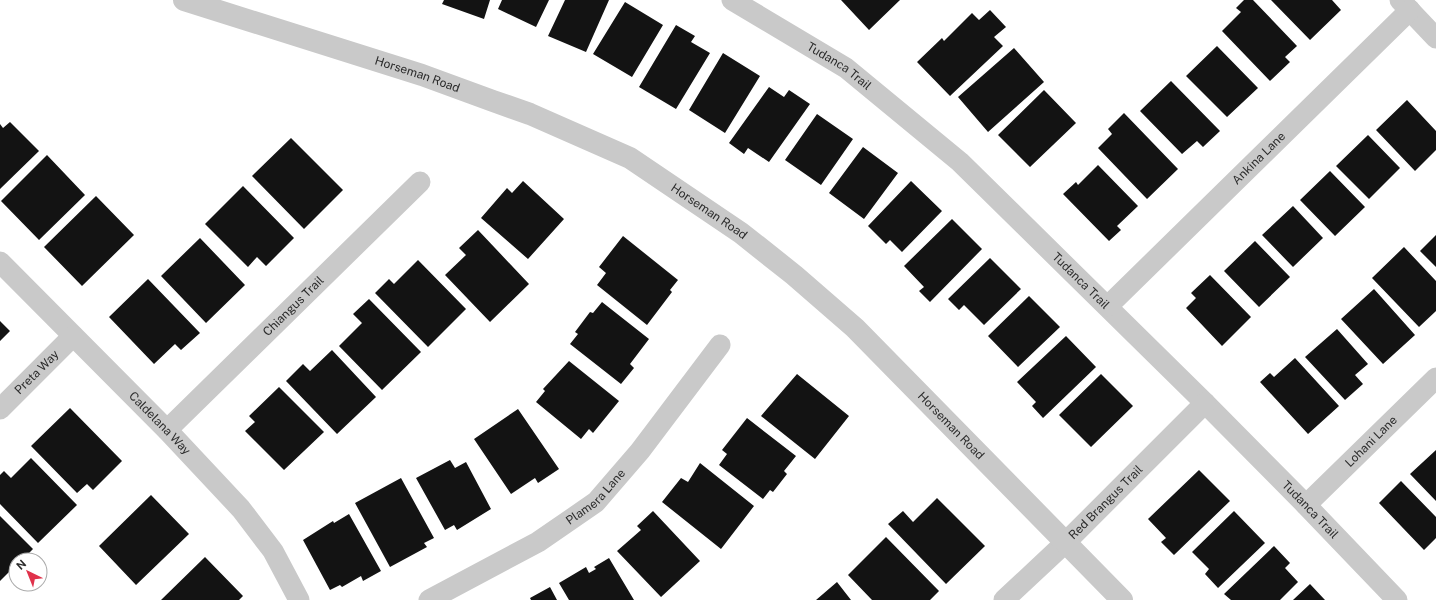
<svg xmlns="http://www.w3.org/2000/svg" width="1436" height="600" viewBox="0 0 1436 600" font-family="'Public Sans',sans-serif">
<style>
.building{fill:#131313}
.lines{fill:none;stroke-linecap:round;stroke-linejoin:round}
.minor{stroke:#c9c9c9;stroke-width:21}
.tertiary{stroke:#c9c9c9;stroke-width:22}
.labels{text-anchor:middle;stroke-width:4;stroke-linejoin:round;paint-order:stroke}
.street-label{font-size:12px;fill:#2c2c2c;stroke:#fff}
</style>
<rect width="100%" height="100%" fill="#fff"/>
<path class="building" d="M444,0H490L484,19L442,4Z
M502,0H549L536,27L498,9Z
M565,0H609L586,52L548,36Z
M841,0H900L869,30Z
M1244,0H1253L1297,46L1285,57L1290,62L1270,81L1222,31L1241,12L1236,8Z
M1271,0H1332L1341,10L1310,40Z
M625,2L663,25L632,77L593,54Z
M990,10L1006,27L994,37L1003,46L950,96L917,62L942,38L944,41L972,13L979,20Z
M676,25L695,36L691,42L710,53L676,109L639,87Z
M1217,46L1258,88L1227,117L1186,76Z
M1014,48L1044,82L988,132L958,97Z
M723,53L760,76L725,133L689,110Z
M1171,81L1220,131L1203,147L1197,141L1182,154L1140,111Z
M769,87L784,97L789,90L810,104L769,162L748,148L744,154L729,143Z
M1044,90L1076,123L1030,167L998,135Z
M1407,100L1436,131V150L1415,171L1376,130Z
M1124,113L1178,169L1147,199L1098,148L1112,134L1108,129Z
M817,114L853,139L821,185L785,160Z
M10,122L39,151L0,189V124L3,128Z
M1368,135L1400,168L1369,199L1336,166Z
M291,138L343,190L304,229L252,176Z
M863,147L898,173L864,219L829,193Z
M47,155L85,195L39,240L1,201Z
M1098,165L1138,206L1117,226L1121,230L1109,241L1063,194L1076,182L1078,185Z
M1330,171L1365,207L1335,236L1300,200Z
M523,181L564,219L528,259L481,218L507,188L512,193Z
M911,181L942,211L902,252L890,240L886,244L868,226Z
M243,186L294,238L266,266L257,257L248,267L205,224Z
M96,196L134,235L82,286L44,247Z
M1293,206L1323,238L1293,267L1262,235Z
M952,219L982,249L930,302L919,291L924,287L904,266Z
M478,230L529,284L490,322L445,275L466,255L459,248Z
M1436,235V267L1420,251Z
M623,236L678,280L670,290L672,292L647,325L597,285L606,273L599,267Z
M200,238L245,285L206,323L161,276Z
M1255,241L1290,277L1259,307L1224,271Z
M1404,247L1436,281V311L1419,327L1372,278Z
M990,258L1021,289L984,325L964,305L959,310L948,299Z
M418,260L466,309L428,347L375,293L389,279L394,284Z
M1210,275L1251,317L1222,346L1186,308L1196,298L1191,293Z
M148,279L200,333L181,350L175,344L154,364L109,317Z
M1374,289L1415,335L1383,364L1341,319Z
M1029,296L1060,327L1018,367L988,336Z
M369,299L421,352L382,390L339,346L362,323L353,314Z
M602,302L649,339L630,364L634,368L621,384L570,344L578,334L575,332L590,312L593,313Z
M0,321L10,331L0,341Z
M1337,329L1368,364L1355,375L1363,384L1345,400L1305,357Z
M1066,336L1096,367L1043,418L1032,406L1036,402L1017,382Z
M332,350L376,397L337,434L286,381L303,364L310,371Z
M1295,358L1339,406L1308,434L1260,382L1270,373L1274,377Z
M569,361L619,401L593,433L589,429L581,439L536,402L545,391L543,389Z
M797,374L849,416L815,459L761,416Z
M1101,374L1133,406L1091,447L1059,415Z
M279,387L324,432L284,470L245,431L255,422L249,416Z
M70,408L122,461L93,490L87,484L77,493L31,446Z
M518,409L559,469L538,483L535,478L511,494L474,439Z
M747,418L796,456L784,471L787,474L773,492L770,490L763,499L719,465L727,454L722,450Z
M1436,450V501L1410,474Z
M31,458L77,505L38,543L0,504V475L4,471L11,478Z
M450,460L455,468L466,462L491,509L457,530L454,525L445,530L416,478Z
M700,463L754,506L721,549L662,502L681,478L688,482Z
M1199,470L1230,501L1174,555L1161,542L1166,538L1148,519Z
M401,478L434,538L424,543L427,547L390,567L355,503Z
M1401,481L1436,517V538L1424,550L1379,503Z
M151,495L189,534L136,585L99,546Z
M937,498L985,546L946,584L888,524L903,511L913,522Z
M653,511L700,561L661,597L617,551L641,530L637,526Z
M1234,511L1265,543L1218,588L1205,574L1209,569L1192,552Z
M349,514L381,571L363,581L361,576L342,587L340,585L330,590L303,540L333,521L334,523Z
M0,516L33,549L22,560H16V565L0,581Z
M886,537L939,591L930,600H872L848,575Z
M1274,546L1290,563L1285,568L1298,582L1280,600H1231L1224,594Z
M205,557L243,596L239,600H161Z
M609,558L634,600H569L559,583L586,567L589,573L596,569L594,567Z
M837,582L851,600H816Z
M1310,584L1325,600H1293Z
M550,587L557,600H531L530,598Z"/>
<g class="lines">
<g class="minor">
<path id="s1" d="M732,0L846,68L960,162L1205,403L1306,505L1397,600"/>
<path d="M1400,0L1436,38"/>
<path id="s2" d="M0,262L167,430L241,509L273,551L299,600"/>
<path id="s3" d="M1108,306L1410,10"/>
<path id="s4" d="M0,409L73,336"/>
<path id="s5" d="M167,430L420,182"/>
<path id="s6" d="M1306,505L1436,378"/>
<path id="s7" d="M429,600L538,542L596,502L640,451L720,345"/>
<path id="s8" d="M1004,600L1066,542L1205,403"/>
</g>
<path class="tertiary" id="s9" d="M184,0L422,75L493,101L530,114L630,158L741,233L794,275L855,328L1122,600"/>
</g>
<g class="labels">
<g class="street-label">
<text dy="4" stroke="none"><textPath href="#s1" startOffset="126">Tudanca Trail</textPath></text>
<text dy="4" stroke="none"><textPath href="#s9" startOffset="245">Horseman Road</textPath></text>
<text dy="4" stroke="none"><textPath href="#s3" startOffset="211">Ankina Lane</textPath></text>
<text dy="4" stroke="none"><textPath href="#s9" startOffset="569">Horseman Road</textPath></text>
<text dy="4" stroke="none"><textPath href="#s1" startOffset="450">Tudanca Trail</textPath></text>
<text dy="4" stroke="none"><textPath href="#s5" startOffset="177">Chiangus Trail</textPath></text>
<text dy="4" stroke="none"><textPath href="#s4" startOffset="52">Preta Way</textPath></text>
<text dy="4" stroke="none"><textPath href="#s2" startOffset="227">Caldelana Way</textPath></text>
<text dy="4" stroke="none"><textPath href="#s9" startOffset="893">Horseman Road</textPath></text>
<text dy="4" stroke="none"><textPath href="#s6" startOffset="91">Lohani Lane</textPath></text>
<text dy="4" stroke="none"><textPath href="#s7" startOffset="197">Plamera Lane</textPath></text>
<text dy="4" stroke="none"><textPath href="#s8" startOffset="141">Red Brangus Trail</textPath></text>
<text dy="4" stroke="none"><textPath href="#s1" startOffset="774">Tudanca Trail</textPath></text>
</g>
</g>
<g transform="translate(28 572) rotate(317)"><circle r="19" fill="#ffffff" stroke="#ababab"/>
<path d="M0-3L7 15L0 10L-7 15Z" fill="#e0324b"/>
<text y="-6" font-size="11" font-weight="bold" text-anchor="middle" fill="#2c2c2c">N</text>
</g>
</svg>
